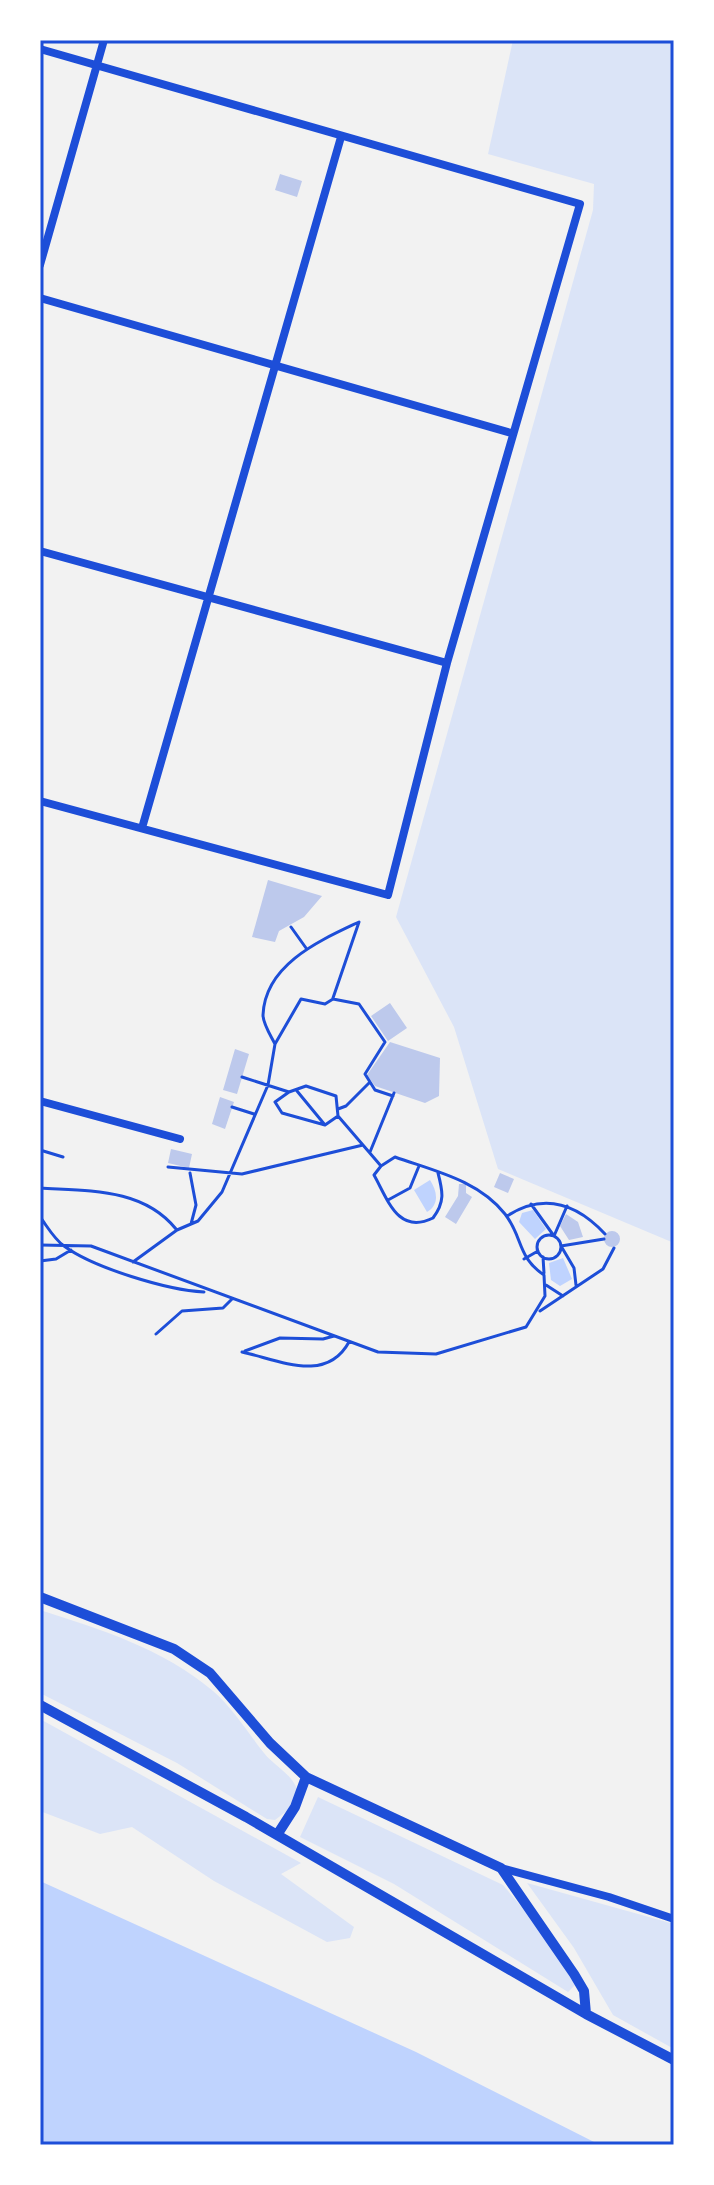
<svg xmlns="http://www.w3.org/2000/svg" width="714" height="2185" viewBox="0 0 714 2185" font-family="'DM Sans',sans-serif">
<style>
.green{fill:#dbe4f7}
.water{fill:#bfd3fe}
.building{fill:#bdc9ec}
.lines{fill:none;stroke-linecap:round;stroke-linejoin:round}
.path{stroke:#1d4ed8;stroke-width:3}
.minor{stroke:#1d4ed8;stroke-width:8}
.tertiary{stroke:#1d4ed8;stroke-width:10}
.neatline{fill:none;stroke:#1d4ed8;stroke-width:3}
</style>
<rect width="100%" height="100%" fill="#f2f2f2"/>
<path class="green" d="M513,40H674V1243L498,1169L454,1027L396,917L593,210L594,184L488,154Z
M40,1610C102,1630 162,1648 213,1691C232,1707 248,1733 264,1753C274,1766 291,1773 297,1789L288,1810L275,1820L267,1819L177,1763L40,1693Z
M40,1719L301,1863L281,1874L354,1927L350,1938L327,1942L214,1881L132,1827L100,1834L40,1811Z
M318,1797L503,1885L541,1930L575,1985L568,1992L394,1884L300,1837Z
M527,1883L674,1924V2049L613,2015L574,1948Z"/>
<path class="water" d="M430,1180C437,1191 440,1204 427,1212L414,1190Z
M533,1210L546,1229L535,1239L519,1222L522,1213Z
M563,1258L572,1279L560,1286L551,1280L549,1263Z
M40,1881L416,2052L600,2145H40Z"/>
<path class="building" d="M280,174L302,181L297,197L275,190Z
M268,880L322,896L304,917L279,931L275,942L252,937Z
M390,1003L407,1028L388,1041L371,1016Z
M390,1042L440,1058L439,1096L425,1103L375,1086L367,1075Z
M235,1049L249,1054L237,1094L223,1090Z
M220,1097L234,1102L225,1129L212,1124Z
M171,1149L192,1154L189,1168L168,1163Z
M500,1173L514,1179L508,1193L494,1187Z
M459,1184H466V1193L472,1197L456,1224L445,1217L458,1196Z
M566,1214L578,1222L583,1237L569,1240L560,1226Z
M604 1239a8 8 0 1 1 16 0a8 8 0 1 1-16 0Z"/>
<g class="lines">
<path class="path" d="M291,927L306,948
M275,1044C271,1036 263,1024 263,1015C265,964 321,940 359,922L333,998
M297,1091L325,1125
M289,1092L275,1102L282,1113L325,1125L338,1116
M232,1107L254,1114
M338,1109L346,1106L370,1082
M40,1150L63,1157
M370,1152L394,1093
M381,1166L374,1175C388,1200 398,1235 433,1218C445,1202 443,1192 438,1173
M168,1167L242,1174L363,1145
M190,1173L196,1205L191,1224
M40,1188C89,1191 143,1188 176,1229
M388,1200L410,1188L419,1166
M531,1204L554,1236
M507,1216C543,1193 576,1203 605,1234
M40,1217C47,1226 54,1239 64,1246C94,1268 167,1290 204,1292
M537 1247a12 12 0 1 1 24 0a12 12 0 1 1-24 0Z
M554,1236L567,1206
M40,1245L91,1246L378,1352L436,1354L526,1327L545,1296L544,1275C517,1257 523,1237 505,1214C478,1180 434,1171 395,1157L381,1166L338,1116L336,1096L306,1086L289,1092L242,1077
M543,1257L544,1273
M524,1259L538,1251
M40,1261L56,1259L71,1250
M133,1262L177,1230L198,1221L222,1192L268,1085L275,1044L301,999L325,1004L333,999L359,1004L385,1042L365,1074L375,1090L393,1096
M546,1285L563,1296
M576,1285L574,1268L561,1246L604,1239
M540,1311L603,1269L614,1248
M156,1334L182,1311L223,1308L232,1299
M245,1351L280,1338L323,1339L334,1336
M242,1352C279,1360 326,1384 349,1342"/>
<path class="minor" d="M40,49L580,204L447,663L388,895L40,801
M40,265L104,40
M40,298L511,433
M40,551L447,663
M142,828L341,137
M40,1101L180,1139
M501,1868L609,1897L674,1919"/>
<path class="tertiary" d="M40,1597L174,1649L210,1673L270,1743L306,1777L501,1868L574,1974L584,1991L586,2014
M40,1705L246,1817L586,2014L674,2060
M277,1835L295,1807L306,1777"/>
</g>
<rect width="714" height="2185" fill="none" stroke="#ffffff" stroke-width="84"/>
<rect x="42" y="42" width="630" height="2101" class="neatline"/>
</svg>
